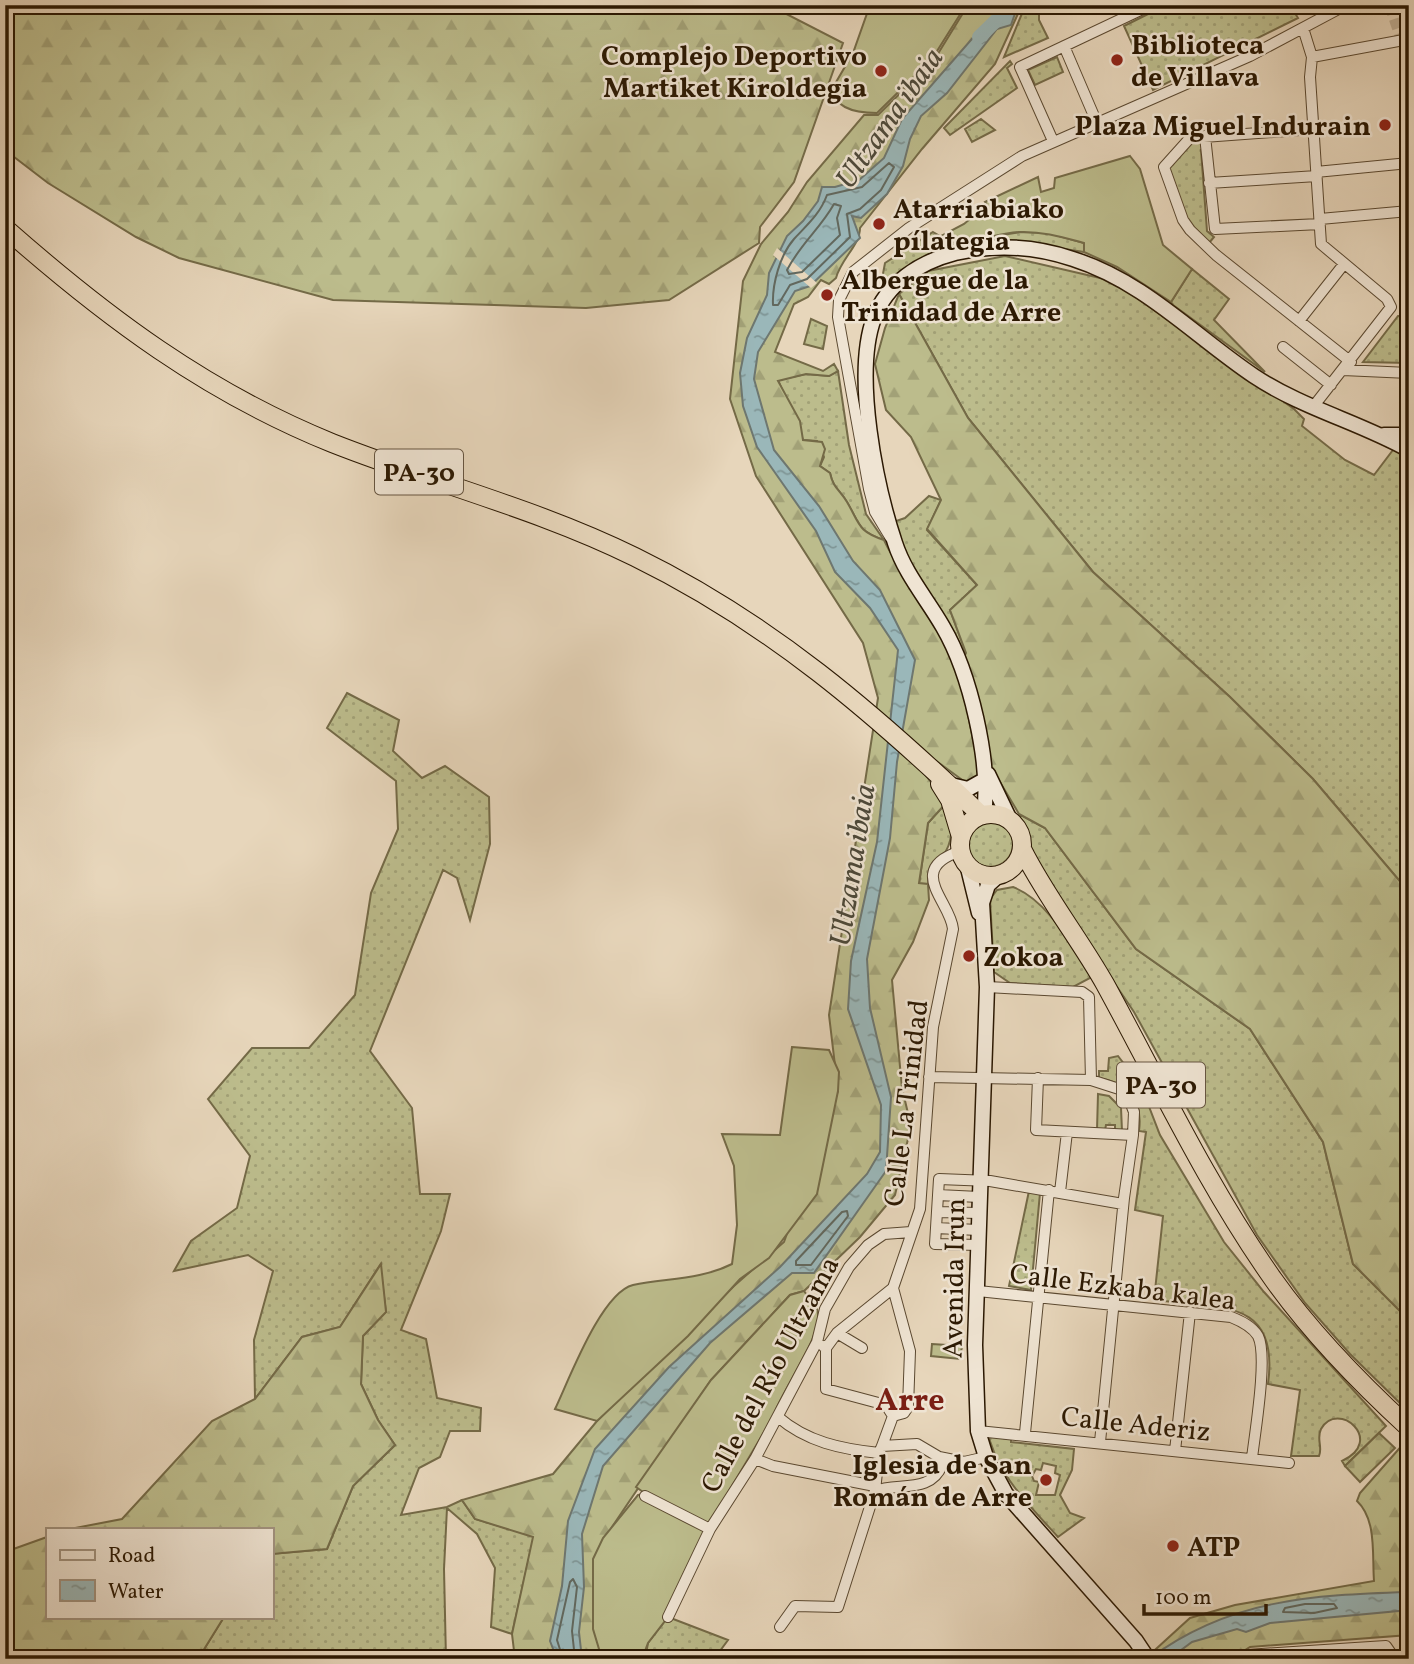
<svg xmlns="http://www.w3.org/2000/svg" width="1414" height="1664" viewBox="0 0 1414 1664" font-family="Vollkorn,serif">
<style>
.grass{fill:url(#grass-dots);stroke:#746a47;stroke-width:2;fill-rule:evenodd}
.forest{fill:url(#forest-firs);stroke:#746a47;stroke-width:2}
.cemetery{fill:url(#cemetery-stones);stroke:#746a47;stroke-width:2}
.garden{fill:#bcbc8c;stroke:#746a47;stroke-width:2}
.water{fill:url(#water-ripples);stroke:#6e7770;stroke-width:2}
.pier{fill:#e7d6bb}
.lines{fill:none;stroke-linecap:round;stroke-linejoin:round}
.shore{stroke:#62685e;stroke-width:2}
.river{stroke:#9ab7b9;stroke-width:14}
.street-tunnel{stroke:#c1b096;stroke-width:10;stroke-dasharray:10 5;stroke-linecap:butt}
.street-casing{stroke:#5a4830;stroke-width:12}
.secondary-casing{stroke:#2b1802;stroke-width:17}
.highway-casing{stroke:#2b1802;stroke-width:20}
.street{stroke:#efe4d3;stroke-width:10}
.secondary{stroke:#efe4d3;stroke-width:14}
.highway{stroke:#e7d6bb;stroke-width:18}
.poi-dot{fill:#8f2418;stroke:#efe4d3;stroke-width:2.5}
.labels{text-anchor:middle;stroke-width:5;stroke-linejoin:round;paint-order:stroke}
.shield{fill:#efe4d3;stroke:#665541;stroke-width:2}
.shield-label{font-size:26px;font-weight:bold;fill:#2b1802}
.poi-label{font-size:28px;font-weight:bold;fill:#2b1802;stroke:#efe4d3;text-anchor:start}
.street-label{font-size:28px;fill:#2b1802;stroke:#efe4d3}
.water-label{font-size:30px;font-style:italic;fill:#4c4839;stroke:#efe4d3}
.quarter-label{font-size:32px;font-weight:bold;fill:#7a1f14;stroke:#efe4d3}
</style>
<defs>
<pattern id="grass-dots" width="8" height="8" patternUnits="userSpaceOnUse" patternTransform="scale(1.75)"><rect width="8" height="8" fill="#bcbc8c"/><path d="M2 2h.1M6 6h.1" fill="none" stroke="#a2a177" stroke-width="1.8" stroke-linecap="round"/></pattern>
<pattern id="forest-firs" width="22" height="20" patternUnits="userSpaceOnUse" patternTransform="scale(1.75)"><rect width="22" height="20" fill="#bcbc8c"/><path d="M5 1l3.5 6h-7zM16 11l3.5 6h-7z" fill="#a2a177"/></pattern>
<pattern id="cemetery-stones" width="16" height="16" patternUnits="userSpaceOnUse" patternTransform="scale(1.75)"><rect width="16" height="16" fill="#bcbc8c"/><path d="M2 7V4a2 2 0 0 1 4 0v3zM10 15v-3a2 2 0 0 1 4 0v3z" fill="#a2a177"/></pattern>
<pattern id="water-ripples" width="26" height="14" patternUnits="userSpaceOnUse" patternTransform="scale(1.75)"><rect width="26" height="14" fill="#9ab7b9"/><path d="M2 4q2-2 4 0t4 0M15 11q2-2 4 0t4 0" fill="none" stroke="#7e9494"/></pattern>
</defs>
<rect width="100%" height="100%" fill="#e7d6bb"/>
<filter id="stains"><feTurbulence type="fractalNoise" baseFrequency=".00286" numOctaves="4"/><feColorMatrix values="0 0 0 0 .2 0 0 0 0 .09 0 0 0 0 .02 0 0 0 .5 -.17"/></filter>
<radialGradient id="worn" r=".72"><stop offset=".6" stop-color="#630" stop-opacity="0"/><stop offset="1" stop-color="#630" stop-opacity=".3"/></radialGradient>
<path class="grass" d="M1029,5L1039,7V20L1048,38L1004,57L1023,11Z
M1166,5H1290L1298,18L1153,90L1124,26Z
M1057,57L1063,72L1035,85L1028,70Z
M1010,61L1012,64L1007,68L1017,88L950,135L944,128Z
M981,119L995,130L972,142L965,129Z
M1188,143H1201L1204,150H1201L1207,231L1214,237L1209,243L1187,223L1168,164Z
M933,232L952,243L1021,232L1048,233L1084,243V252L1025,243H989L884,290L882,279L885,263Z
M1005,256L1113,281L1294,409L1304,419L1302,426L1345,460L1374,475L1396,446L1409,459V892L1313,779L1230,697L1093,572L968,418L899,294L928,271Z
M1192,269L1229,299L1214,320L1265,372L1173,305L1171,302Z
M1398,316L1409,317V363L1363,362Z
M811,319L827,326L823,349L804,344Z
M838,371L849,445L866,514L884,540C857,531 860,524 847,502C840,490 833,488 830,473L820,466L824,457L817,441L803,440L778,380L806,374L829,376Z
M929,496L941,500L927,530L977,585L950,610L966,653L964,657L911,564L893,522L905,518Z
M347,693L399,720L393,751L422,778L445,766L489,797L490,844L470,920L457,878L443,870L370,1051L412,1108L420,1194H450L441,1231L401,1330L426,1339L437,1398L481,1408L480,1431H450L440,1457L419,1468L401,1515L447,1507L462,1500L475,1519L534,1536L512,1634L491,1627L495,1568L477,1534L447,1508L444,1569L446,1659H198L224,1617H271V1554L327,1549L353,1486L395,1445L378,1420L361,1384L363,1336L386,1312L380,1265L340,1327L302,1337L255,1399L254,1340L273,1271L248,1255L174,1271L191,1241L237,1208L250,1156L208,1099L252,1048H309L355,995L371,893L398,829L396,781L327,728Z
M947,802C951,818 955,835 946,851C939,864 930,867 928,884H919L928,823Z
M1019,814L1045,828L1136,949L1250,1029L1323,1142L1353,1264L1409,1320V1412L1350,1354L1305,1303L1257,1235L1134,1012L1042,876L1032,857Z
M967 844a23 23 0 1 1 46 0a23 23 0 1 1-46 0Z
M1013,887C1049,901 1071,946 1092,977L1073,987L1010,983L994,972L990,899L997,890Z
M1118,1056L1141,1086L1160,1135L1224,1242L1264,1292L1386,1426L1345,1466L1342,1461C1386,1441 1338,1399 1321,1429C1316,1439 1323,1447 1319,1456H1291L1300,1390L1268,1384C1280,1297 1218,1308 1154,1300L1163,1216L1135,1210L1146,1132L1139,1131C1143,1100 1128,1083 1099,1078V1071H1108L1109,1058Z
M1098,1094L1109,1096L1121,1108L1122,1131H1115V1125H1106L1105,1130H1097Z
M1029,1191L1040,1193L1031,1290L1009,1286Z
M987,1428L1011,1430V1442L1074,1449L1072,1470L1060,1495L1070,1513L1084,1518L1058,1537C1029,1505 994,1472 987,1428ZM1043,1463L1056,1466L1055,1473L1060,1475L1055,1495H1036L1039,1482L1034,1481L1032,1476L1036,1469L1041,1470Z
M668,1617L728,1640L714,1659H645L648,1643Z"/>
<path class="forest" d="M5,5H769L843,43L794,182L760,227L759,243L669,300L586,308L333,300L179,258L136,237L48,183L5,150Z
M968,5H1022L995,64L922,149L860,228C860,245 841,259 836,278L829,284L821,280L808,297L794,304L775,352L823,371L834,364L838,371L829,376L806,374L778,381L800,421L803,440L822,442L825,449L820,466L830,473C833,488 840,490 847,502C860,524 857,531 884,540C903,581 937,614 952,656C966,694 972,737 980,776L975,782H965L935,760L923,772L947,802L928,823L919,883L928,884L929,900L913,942L892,980L902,1088L911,1126L895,1195L860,1237L804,1291L790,1295L711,1380L612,1527L593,1566L601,1659H515L512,1634L533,1537L475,1519L462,1500L553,1474L597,1421L734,1286L784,1242L838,1091L829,1015L878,698L863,643L756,476L730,399L743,281L761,244L788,212L807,182L864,115H878L934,60Z
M899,294L968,418L1093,572L1230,697L1313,779L1409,892V1320L1353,1264L1323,1142L1250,1029L1136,949L1045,828L1019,814L988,762L964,657L966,653L950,610L977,585L927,529L941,500L911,437L886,410L875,364L885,328Z
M381,1264L386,1312L363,1336L361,1384L378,1420L395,1445L353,1486L327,1549L271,1554V1529H70L122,1519L212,1421L255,1399L302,1337L340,1327Z
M1405,1442L1409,1446V1635L1250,1647L1231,1659H1145L1190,1618L1235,1605L1374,1581C1372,1555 1377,1520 1357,1501L1360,1493Z
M47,1537V1617H224L198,1659H5V1552Z"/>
<path class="cemetery" d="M1379,1433L1395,1448L1360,1482L1345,1466Z"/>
<path class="garden" d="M870,5H966L932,59L877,113C860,113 835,110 832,89L853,53Z
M1130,156L1140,169L1163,245L1192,269L1171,302L1117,267L1084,252V243C1062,237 1042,231 1019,232C993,233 964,249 941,236L964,224L987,205L985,202L1038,177L1041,192L1054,188L1055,178Z
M792,1047L829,1050L839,1072L838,1091L817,1194L769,1258L740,1279L688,1336L597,1421L555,1409C569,1380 601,1293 633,1285C667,1278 700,1280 732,1264L737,1225L734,1166L722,1134L780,1135Z
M804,1291C808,1297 814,1303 817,1309C826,1333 781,1390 773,1417L710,1523L668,1617L648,1643L642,1659H602L593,1629V1559L603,1538L638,1495L646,1494L636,1487L711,1380L790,1295Z
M932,1344L962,1346L960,1359L931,1356Z"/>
<path class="water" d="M1006,5H1018L1011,25L997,29L947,93L921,116L910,139L903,166L887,194L861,218L852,216L860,238L810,286L795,291L758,352L754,379L774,450L819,506L853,561L880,590L915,660L897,762L890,838L867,959L870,1008L891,1097L886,1171L814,1273H792L710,1343L603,1466L582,1534L584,1587L579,1632L582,1659H557L550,1641L562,1586L568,1521L595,1449L669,1367L780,1267L867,1174L880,1152L881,1105L848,1009L851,961L877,842L898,650L870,608L835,572L816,531L757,447L743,406L740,373L747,338L767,295L769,273L787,236L803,221L818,201L822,187H835L859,180L884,158L902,119L984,25L1002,23Z
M1409,1592V1610L1270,1623L1246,1632L1237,1629L1192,1642L1169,1659H1149C1229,1599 1312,1595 1409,1592Z"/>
<path class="pier" d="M777,248L817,283L811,288L773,255Z"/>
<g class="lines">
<path class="shore" d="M889,163L894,167L881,190L860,209L847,214L850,237L807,279L790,285L778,305H773C772,284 780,255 794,239C807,225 820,214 827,195L862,187Z
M834,204L841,206L837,218L840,235L802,272L789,274L787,270C801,243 820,229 834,204Z
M842,1212L847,1211L848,1216L811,1265H796V1261Z
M1305,1604H1334L1337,1608L1314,1613L1283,1612L1285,1608Z
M563,1659L557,1640L570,1582L573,1579L577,1587L572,1631L575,1659"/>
<path class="river" d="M979,37L1003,14L1007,5"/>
<path class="street-tunnel" d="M1389,5L1401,40"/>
<g class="street-casing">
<path id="street" d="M1303,28L1312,57L1310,77L1321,244L1387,299L1391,307L1313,407
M1064,46L1097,123
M1312,57L1409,39
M1313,129L1190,138L1164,167L1183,220L1190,230L1216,255L1351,362
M1205,136L1215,229L1320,224
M1053,141L1020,67L1151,5
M1316,172L1409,163
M1209,183L1317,176
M1320,219L1409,211
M1299,321L1344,264
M1283,347L1331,385
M1343,370L1409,373
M890,537L875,512L869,489L838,317L839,300L853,272L909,228L1022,156L1250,56L1346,5
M987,987L1082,992L1089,997L1091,1080
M929,1077L1091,1080L1119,1089L1129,1099L1134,1112L1133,1135L1124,1198L1100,1442
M1038,1078L1036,1130L1133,1135
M1060,1192L1067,1132
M938,1195L979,1197
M937,1212L978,1213
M936,1228L978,1230
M979,1245L935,1244L939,1179L990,1181L1123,1204
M978,1291L1231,1317C1241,1321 1252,1326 1258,1336C1268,1356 1255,1432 1252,1458
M837,1333L862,1348
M823,1346L826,1348L837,1333L893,1288
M826,1348V1389L886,1405L893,1416
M778,1417C807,1442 841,1449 879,1453L882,1446L917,1444L939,1457L964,1462L986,1457
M978,1431L1289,1463
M1025,1433L1049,1190
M882,1446L893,1416L904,1413L908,1407L910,1351L893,1288L920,1209L933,1027L953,929C951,902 904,869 961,851
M1175,1451L1190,1312
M755,1459L773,1466L875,1486
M875,1491C897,1482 931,1494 942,1465L939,1457
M645,1496L710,1529
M668,1617L710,1529L755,1459L817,1342L825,1309L849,1267L868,1245L884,1234L911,1232
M780,1627L795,1606L838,1607L875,1491L879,1453
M1243,1659L1247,1655L1386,1646L1395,1659"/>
</g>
<g class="secondary-casing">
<path id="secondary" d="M1384,435H1409
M988,774L1010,820
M951,785L968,789L984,780
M984,815C991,762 970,673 943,627C927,599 905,574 895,543C876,486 853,375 874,318C887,283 920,262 955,253C995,244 1035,246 1073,259C1145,282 1193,335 1254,376C1302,408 1359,422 1409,450
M967,864L979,913
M999,875L988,885L982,903L987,987L975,1345L978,1431L986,1457L1006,1494L1136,1641L1148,1659"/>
</g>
<g class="highway-casing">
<path id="highway" d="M5,228C106,317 206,392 332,443C433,483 538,509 635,557C770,623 874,713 981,815
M940,784L950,800L961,837
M960 845a31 31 0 1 1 62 0a31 31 0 1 1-62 0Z
M1022,849C1046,897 1079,938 1105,984C1159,1083 1208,1187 1273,1279C1312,1334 1360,1383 1409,1428"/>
</g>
<use href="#street" class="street"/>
<use href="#secondary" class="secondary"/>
<use href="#highway" class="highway"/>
</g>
<g class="poi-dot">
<circle cx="1117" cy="60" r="7"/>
<circle cx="881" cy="71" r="7"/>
<circle cx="1385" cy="125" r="7"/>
<circle cx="879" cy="224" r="7"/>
<circle cx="827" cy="295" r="7"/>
<circle cx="969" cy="956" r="7"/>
<circle cx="1046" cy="1480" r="7"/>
<circle cx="1173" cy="1546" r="7"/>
</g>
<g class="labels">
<g class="shield">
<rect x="375" y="449.5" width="88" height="45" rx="5"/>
<rect x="1117" y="1062.5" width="88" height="45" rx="5"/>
</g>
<g class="shield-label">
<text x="419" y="481">PA-30</text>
<text x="1161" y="1094">PA-30</text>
</g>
<g class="poi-label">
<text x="1131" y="54">Biblioteca<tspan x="1131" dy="32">de Villava</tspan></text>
<text x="867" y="65" text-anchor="end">Complejo Deportivo<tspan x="867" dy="32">Martiket Kiroldegia</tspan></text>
<text x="1371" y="135" text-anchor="end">Plaza Miguel Indurain</text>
<text x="893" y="218">Atarriabiako<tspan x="893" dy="32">pílategia</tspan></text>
<text x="841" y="289">Albergue de la<tspan x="841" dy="32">Trinidad de Arre</tspan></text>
<text x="983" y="966">Zokoa</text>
<text x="1032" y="1474" text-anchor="end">Iglesia de San<tspan x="1032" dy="32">Román de Arre</tspan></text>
<text x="1187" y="1556">ATP</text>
</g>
<g class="street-label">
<text transform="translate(905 1103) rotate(-83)" y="10">Calle La Trinidad</text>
<text transform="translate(953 1278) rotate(-89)" y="10">Avenida Irun</text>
<text transform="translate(1123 1286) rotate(7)" y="10">Calle Ezkaba kalea</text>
<text transform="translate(769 1374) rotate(-62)" y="10">Calle del Río Ultzama</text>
<text transform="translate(1136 1423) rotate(6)" y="10">Calle Aderiz</text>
</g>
<g class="water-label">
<text transform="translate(889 118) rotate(-55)" y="10">Ultzama ibaia</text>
<text transform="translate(852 865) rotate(-81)" y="10">Ultzama ibaia</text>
</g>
<g class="quarter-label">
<text x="910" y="1410">Arre</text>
</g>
</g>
<rect width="1414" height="1664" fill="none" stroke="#e7d6bb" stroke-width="28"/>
<rect x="7" y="7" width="1400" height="1650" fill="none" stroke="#2b1802" stroke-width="3.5"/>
<rect x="14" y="14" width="1386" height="1636" fill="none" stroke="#2b1802" stroke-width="2"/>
<rect x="46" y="1528" width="228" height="91" fill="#efe4d3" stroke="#a1927f" stroke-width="2"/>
<rect x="60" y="1550" width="35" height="10" fill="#efe4d3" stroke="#a1927f" stroke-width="2"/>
<text x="108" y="1562" font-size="21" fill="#2b1802">Road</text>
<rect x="60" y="1580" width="35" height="21" fill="url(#water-ripples)" stroke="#a1927f" stroke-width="2"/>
<text x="108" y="1598" font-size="21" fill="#2b1802">Water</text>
<path d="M1144 1604v10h122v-10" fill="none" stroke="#2b1802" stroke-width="3.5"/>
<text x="1155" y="1604" font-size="21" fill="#2b1802" stroke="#efe4d3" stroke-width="5" paint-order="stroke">100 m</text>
<rect width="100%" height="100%" filter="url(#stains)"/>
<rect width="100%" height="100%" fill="url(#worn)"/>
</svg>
